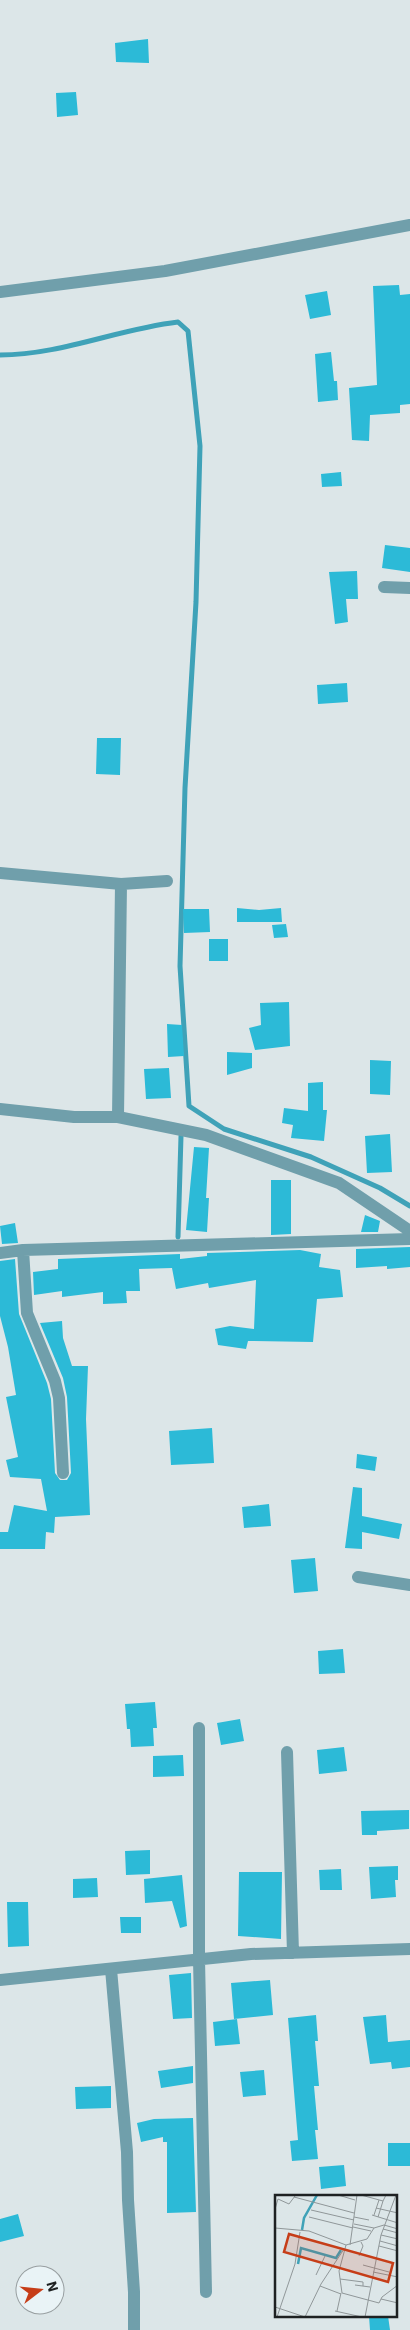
<svg xmlns="http://www.w3.org/2000/svg" width="410" height="2330" font-family="'IBM Plex Sans',sans-serif">
<style>
.lines{fill:none;stroke-linecap:round;stroke-linejoin:round}
.stream{stroke:#3fa2b8;stroke-width:5}
.building{fill:#2cbad7}
.minor{stroke:#709fab;stroke-width:12}
.inset-river{fill:none;stroke:#3fa2b8;stroke-width:2.5}
.inset-road{fill:none;stroke:#909799;stroke-width:1}
.view{fill:#c63d18;fill-opacity:0.15;stroke:#c63d18;stroke-width:2.5}
.inset-edge{fill:none;stroke:#1e2122;stroke-width:2.5}
</style>
<rect width="100%" height="100%" fill="#dce6e8"/>
<g class="lines">
<path class="stream" d="M0,355C60,355 118,329 178,322L188,331L200,446L196,602L185,788L180,966L189,1106L224,1129L311,1157L380,1188L410,1206
M178,1237L181,1136"/>
</g>
<path class="building" d="M148,39L149,63L116,62L115,43Z
M76,92L78,115L57,117L56,93Z
M399,285L400,295L410,294V404L400,405V413L370,415L369,441L352,440L349,388L377,385L373,286Z
M327,291L331,315L310,319L305,295Z
M331,352L334,381H337L338,400L318,402L315,354Z
M341,472L342,486L322,487L321,474Z
M385,545L410,548V572L382,568Z
M357,571L358,599H346L348,622L335,624L329,572Z
M347,683L348,702L318,704L317,685Z
M97,738H121L120,775L96,774Z
M237,908L259,910L281,908L282,922H237Z
M183,909H209L210,932L184,933Z
M286,924L288,937L274,938L272,925Z
M209,939H228V961H209Z
M289,1002L290,1046L255,1050L249,1028L261,1025L260,1003Z
M167,1024L182,1025L184,1056L168,1057Z
M227,1052L252,1053V1068L227,1075Z
M370,1060L391,1061L390,1095L370,1094Z
M169,1068L171,1098L146,1099L144,1069Z
M323,1082V1110H327L324,1141L291,1138L293,1125L282,1123L284,1108L308,1111V1083Z
M390,1134L392,1172L367,1173L365,1136Z
M194,1147L209,1148L206,1198H209L207,1232L186,1230Z
M271,1180H291V1234L271,1235Z
M365,1215L380,1221L378,1232H361Z
M15,1223L18,1243L2,1244L0,1226Z
M410,1247V1267L387,1269V1266L356,1268V1249Z
M300,1250L321,1254L319,1267L340,1270L343,1297L317,1299L313,1342L248,1341L246,1349L218,1345L215,1329L230,1326L254,1329L256,1280L209,1288L208,1283L176,1289L172,1268L139,1269L140,1291H126L127,1303L103,1304V1292L62,1297V1291L34,1295L33,1272L58,1269V1259L180,1254V1259L207,1256V1253Z
M15,1259L19,1314L47,1383L51,1399L55,1473L60,1480H67L71,1473L67,1397L63,1378L40,1323L62,1321L63,1338L72,1366H88L86,1419L90,1515L55,1517L54,1533L46,1532L45,1549H0V1532H8L14,1505L47,1511L41,1479L10,1477L6,1460L18,1457L6,1397L16,1395L8,1347L0,1316V1261Z
M212,1428L214,1463L171,1465L169,1431Z
M357,1454L377,1457L375,1471L356,1468Z
M353,1487L362,1488V1516L402,1524L399,1539L362,1532V1549L345,1548Z
M269,1504L271,1526L244,1528L242,1507Z
M315,1558L318,1591L294,1593L291,1560Z
M343,1649L345,1673L319,1674L318,1651Z
M155,1702L157,1728H153L154,1746L131,1747L130,1729H127L125,1704Z
M240,1719L244,1741L221,1745L217,1723Z
M344,1747L347,1771L319,1774L317,1750Z
M183,1755L184,1776L153,1777V1756Z
M409,1810V1829L377,1831V1835H362L361,1811Z
M150,1850V1874L126,1875L125,1851Z
M398,1866V1880H395L396,1897L371,1899L369,1867Z
M341,1869L342,1890H320L319,1870Z
M239,1872H282L281,1939L238,1936Z
M182,1875L187,1926L180,1928L172,1901L145,1903L144,1879Z
M97,1878L98,1897L73,1898V1879Z
M7,1902H28L29,1946L8,1947Z
M120,1917H141V1933H121Z
M191,1973L192,2018L173,2019L169,1975Z
M270,1980L273,2015L234,2019L231,1983Z
M316,2015L318,2041H315L319,2086H314L318,2130H315L318,2159L292,2161L290,2141L298,2140L288,2018Z
M386,2015L388,2042L410,2040V2067L392,2069L391,2062L370,2064L363,2017Z
M237,2019L240,2044L215,2046L213,2022Z
M193,2066V2083L161,2088L158,2071Z
M264,2070L266,2095L243,2097L240,2072Z
M111,2086V2108L76,2109L75,2087Z
M193,2118L196,2212L167,2213V2142H163V2137L141,2142L137,2123L154,2119Z
M388,2143H410V2166H388Z
M344,2165L346,2186L321,2189L319,2167Z
M18,2214L24,2236L0,2242V2219Z
M369,2316H388L390,2330H370Z"/>
<g class="lines">
<path class="minor" d="M0,292L165,271L410,225
M384,587L410,588
M0,873L121,884L167,881
M0,1109L74,1117H118L206,1135L339,1183L410,1231
M118,1117L121,884
M23,1250L27,1313L55,1381L59,1398L63,1473
M0,1253L23,1250L410,1239
M358,1577L410,1585
M199,1728V1959L206,2292
M287,1752L293,1953
M111,1969L127,2152L128,2200L134,2292V2330
M0,1980L251,1954L410,1949"/>
</g>
<g transform="translate(275 2195)">
<rect width="122" height="122" fill="#dce6e8"/>
<path class="inset-river" d="M27,35L29,23L42,0M23,69L26,53L61,63L66,55"/>
<path class="inset-road" d="M63,0L80,5M86,0L108,6L111,0M19,2L79,18M101,13L123,18M0,14L3,4L14,9L20,1M36,15L79,25M97,20L123,28M99,20L104,5M34,22L78,33M79,22L94,25M103,22L108,6M79,29L99,33M78,32L96,36M0,33L34,36L71,50L92,44L99,33L109,30L123,34M108,34L123,38M106,40L123,44M105,46L123,51M71,50L64,76L67,98L104,108L107,102L123,90M75,50L82,0M104,51L123,56M84,61L88,51L86,47M88,70L114,77M98,77L123,82M41,80L50,61M65,84L88,87V91M80,90L95,92M45,91L66,99M106,104L123,108M0,112L30,122M60,116L87,122M62,116L66,98M2,122L20,69L25,37M30,122L46,89L69,54M90,122L106,40L121,0"/>
<path class="view" d="M14,39L118,68L113,87L9,57Z"/>
<rect width="122" height="122" class="inset-edge"/>
</g>
<g transform="translate(40 2290) rotate(74)"><circle r="24" fill="#e9f3f6" stroke="#989fa1"/>
<path d="M0-4L9 19L0 12L-9 19Z" fill="#c63d18"/>
<text y="-8" font-size="14" font-weight="bold" text-anchor="middle" fill="#1e2122">N</text>
</g>
</svg>
